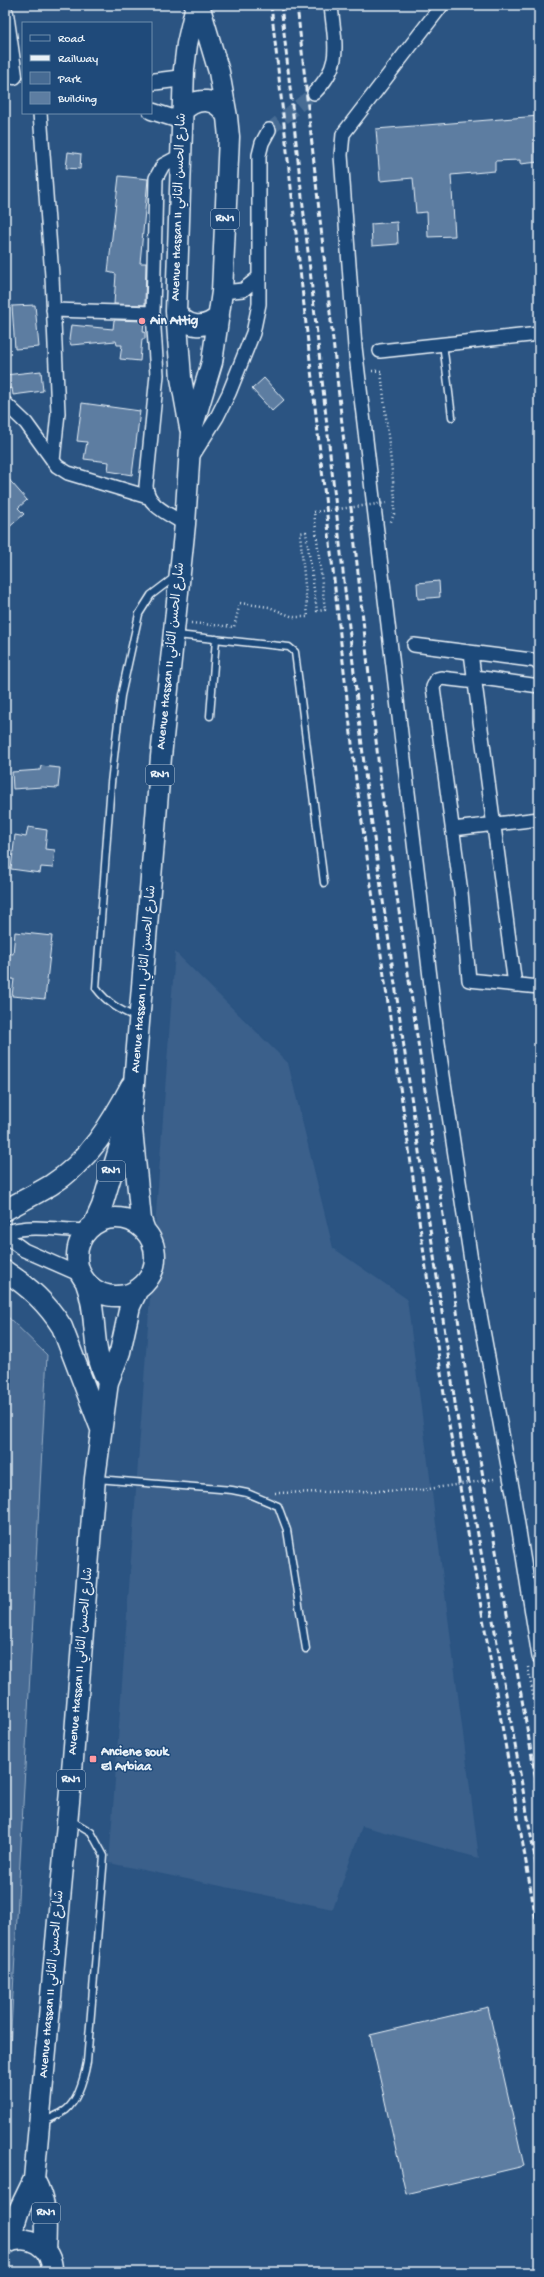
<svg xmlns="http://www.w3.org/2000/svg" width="544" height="2277" font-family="'Gochi Hand','Playpen Sans Arabic',sans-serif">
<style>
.built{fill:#3a608b}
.green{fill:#476b93;stroke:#98aec6}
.building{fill:#5d7da1;stroke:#e8f1f8}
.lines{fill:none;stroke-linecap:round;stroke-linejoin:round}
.minor-tunnel{stroke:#476c94;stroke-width:13;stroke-dasharray:13 6;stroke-linecap:butt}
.service-casing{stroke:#e8f1f8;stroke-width:9}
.minor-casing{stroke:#e8f1f8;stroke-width:16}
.tertiary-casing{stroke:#e8f1f8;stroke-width:19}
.primary-casing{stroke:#e8f1f8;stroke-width:23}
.path{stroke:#e8f1f8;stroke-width:2.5;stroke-dasharray:1 3;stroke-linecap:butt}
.service{stroke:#1f4a7a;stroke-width:6}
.minor{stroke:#1f4a7a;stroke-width:13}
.tertiary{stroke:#1f4a7a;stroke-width:16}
.primary{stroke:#1f4a7a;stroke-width:20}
.rail{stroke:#e8f1f8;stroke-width:3;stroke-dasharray:6 3;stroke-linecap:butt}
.path-bridge{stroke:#e8f1f8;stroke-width:2.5;stroke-dasharray:1 3;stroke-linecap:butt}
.poi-dot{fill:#ff9aa2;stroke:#1f4a7a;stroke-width:1.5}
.labels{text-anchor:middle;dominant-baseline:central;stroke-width:3;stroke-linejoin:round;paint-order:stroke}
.shield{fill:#1f4a7a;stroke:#acbfd2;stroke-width:1}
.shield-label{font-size:12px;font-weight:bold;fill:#e8f1f8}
.street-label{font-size:13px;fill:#e8f1f8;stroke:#1f4a7a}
.poi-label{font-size:13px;font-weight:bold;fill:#e8f1f8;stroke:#1f4a7a;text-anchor:start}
</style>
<rect width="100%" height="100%" fill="#2b5482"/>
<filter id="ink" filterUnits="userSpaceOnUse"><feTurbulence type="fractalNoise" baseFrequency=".025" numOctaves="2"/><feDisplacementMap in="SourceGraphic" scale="8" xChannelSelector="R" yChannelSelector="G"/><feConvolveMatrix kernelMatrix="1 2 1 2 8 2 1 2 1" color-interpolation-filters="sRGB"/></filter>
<g filter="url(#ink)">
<path class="built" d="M175,952L288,1063L333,1248L407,1299L479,1858L362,1826L333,1909L109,1863Z"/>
<path class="green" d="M5,1314L47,1355L5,2143Z"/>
<path class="building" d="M539,116V162L520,164V160L495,161V171L451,175L455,236L428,237L427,212L416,213L413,178L380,181L376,129Z
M68,152L81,154L80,169L66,168Z
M119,176L148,179L140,263H146L145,305L114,304L116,274L108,272Z
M397,222L398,244L372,246L371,224Z
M35,305L39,347L15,349L12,306Z
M114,320L144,321L143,332H145V339H142L140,361L120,359L122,345H117L116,341L71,345L69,340L71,325L113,329Z
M41,371L43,391L13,395L12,388L5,389V375Z
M264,378L284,400L272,411L252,389Z
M82,403L140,411L132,475L108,471L109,462L84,459L87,442L77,441Z
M5,475L27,500L18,508L24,514L5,531Z
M439,581L440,597L418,599L417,583Z
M41,766L60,768L58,788L42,787L13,789L12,772L40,770Z
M28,827L47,830L45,849L55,850L53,868L41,867L40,873L11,869L15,835L26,837Z
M15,932L52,936L45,999L12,996L14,979H5V953L13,954Z
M488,2007L524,2166L406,2194L370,2035Z"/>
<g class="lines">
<path class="minor-tunnel" d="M269,130L314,93"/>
<g class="service-casing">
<path id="service" d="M443,343L452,417
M177,635L289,647L295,652L324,883
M210,716L216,639
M137,1018C120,1010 108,1004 96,988L111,783L121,696L139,614L151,595L176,576
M97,1479L232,1490L247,1493L278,1506L287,1530L306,1649
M44,2122C50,2118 59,2115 66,2110C79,2099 84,2078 87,2062L104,1856L91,1832L71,1820"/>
</g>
<g class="minor-casing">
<path id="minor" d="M442,5L343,134L341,155L355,347L437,1036L475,1287L513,1493L539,1657
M314,93C344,64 334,42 331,5
M40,113L52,276L58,413L53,461
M180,156L163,165L156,178L153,313L157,375L146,486C147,506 169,514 185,524
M222,292L243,290L259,277
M53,310L153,313
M380,351L539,334
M5,403L26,423L57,466L68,473L148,497
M190,460L217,417L229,393L253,333L259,304V155L262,143L269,130
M414,645L539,661
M471,653L515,985
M475,677L539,686
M476,682L441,678L437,679L433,687L461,892L469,980L539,987
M453,829L539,819
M5,1232C34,1224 57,1230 87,1231
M5,1236L24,1250L81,1275"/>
</g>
<g class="tertiary-casing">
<path id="tertiary" d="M5,13L14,76
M151,82L183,78
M151,111L182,121"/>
</g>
<g class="primary-casing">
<path id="primary" d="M182,112C196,96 218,97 227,117
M176,311C186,328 205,330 219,316
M190,428L181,378L176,311L184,69L187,44L196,5
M5,1210C20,1202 36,1194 51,1185C88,1162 111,1124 131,1086
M77 1257a39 39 0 1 1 78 0a39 39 0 1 1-78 0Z
M94,1224L102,1206L121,1142L131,1119
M145,1231L141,1220L131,1119L161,757L185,524L191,432L212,362L222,292L229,137L227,117L219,72L199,5
M5,1271C29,1287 47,1303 62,1327L101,1429
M86,1283C99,1316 89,1348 108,1382
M34,2179C47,2203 47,2223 45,2250
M9,2241L19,2210L34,2179L73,1759L95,1478L108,1382L120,1352L130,1306L138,1289
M5,2244C28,2231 53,2247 52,2272"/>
</g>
<path class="path" d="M372,371H381L395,499L394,514L390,524
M191,623L234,627L240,603L269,607L293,617H308L300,533L306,532L317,611L325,610L314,512
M275,1493L422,1490
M528,1667L539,1728"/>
<use href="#service" class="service"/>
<use href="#minor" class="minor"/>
<use href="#tertiary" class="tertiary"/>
<use href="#primary" class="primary"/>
<path class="rail" d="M271,5L356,780L446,1408L539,1936
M281,5L366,782L456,1410L539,1881
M297,5L381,787L471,1408L539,1797"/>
<path class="path-bridge" d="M314,512L386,503
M422,1490L494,1479"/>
</g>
</g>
<g class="poi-dot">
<circle cx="142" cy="321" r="4"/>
<rect x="89" y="1755" width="8" height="8" rx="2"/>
</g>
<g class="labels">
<g class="shield">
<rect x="211" y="209" width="28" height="20" rx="3"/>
<rect x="146" y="765" width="28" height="20" rx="3"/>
<rect x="97" y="1161" width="28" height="20" rx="3"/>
<rect x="57" y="1770" width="28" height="20" rx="3"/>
<rect x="32" y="2203" width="28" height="20" rx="3"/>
</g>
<g class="shield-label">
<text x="225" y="219">RN1</text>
<text x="160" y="775">RN1</text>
<text x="111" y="1171">RN1</text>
<text x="71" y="1780">RN1</text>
<text x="46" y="2213">RN1</text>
</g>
<g class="street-label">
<text transform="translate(179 207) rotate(-88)">Avenue Hassan II شارع الحسن الثاني</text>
<text transform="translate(171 656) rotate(-84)">Avenue Hassan II شارع الحسن الثاني</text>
<text transform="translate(144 979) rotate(-85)">Avenue Hassan II شارع الحسن الثاني</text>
<text transform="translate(81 1661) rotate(-85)">Avenue Hassan II شارع الحسن الثاني</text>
<text transform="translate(52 1984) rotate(-85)">Avenue Hassan II شارع الحسن الثاني</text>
</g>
<g class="poi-label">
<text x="150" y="321">Ain Attig</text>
<text x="101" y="1752">Anciene souk<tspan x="101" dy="15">El Arbiaa</tspan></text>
</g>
</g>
<rect width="544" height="2277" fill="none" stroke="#1f4a7a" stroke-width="20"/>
<rect x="10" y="10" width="524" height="2257" fill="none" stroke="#e8f1f8" stroke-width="1.5" filter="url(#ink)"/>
<rect x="22" y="22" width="130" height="92" fill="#1f4a7a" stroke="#6f8dac"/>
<rect x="30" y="35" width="20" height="6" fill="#1f4a7a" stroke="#6f8dac"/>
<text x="58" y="42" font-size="12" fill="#e8f1f8">Road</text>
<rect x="30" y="55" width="20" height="6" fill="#e8f1f8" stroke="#6f8dac"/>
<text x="58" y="62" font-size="12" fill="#e8f1f8">Railway</text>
<rect x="30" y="72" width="20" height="12" fill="#476b93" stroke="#6f8dac"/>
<text x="58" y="82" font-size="12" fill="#e8f1f8">Park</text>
<rect x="30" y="92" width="20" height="12" fill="#5d7da1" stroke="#6f8dac"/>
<text x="58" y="102" font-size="12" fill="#e8f1f8">Building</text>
</svg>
